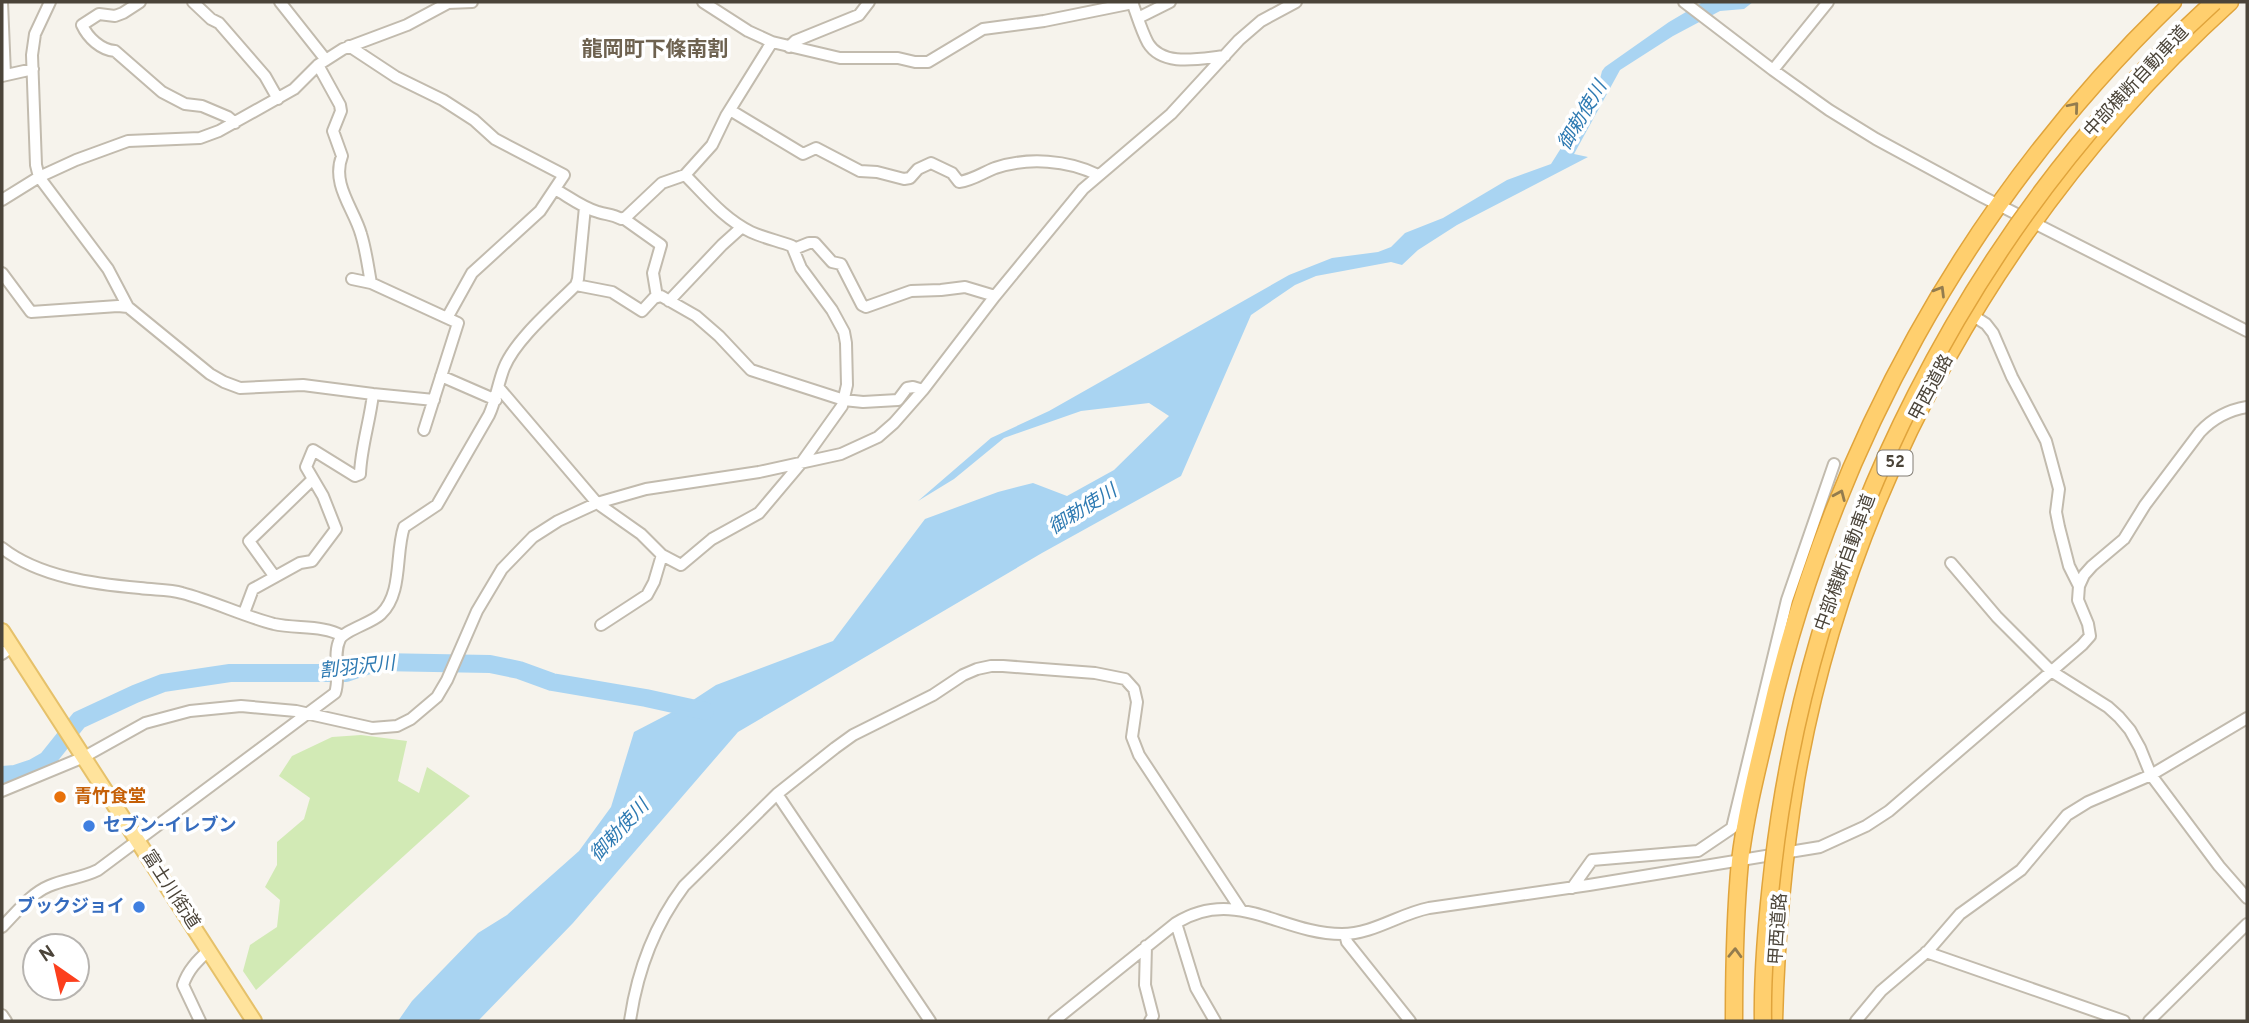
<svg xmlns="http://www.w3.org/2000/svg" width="2249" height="1023" font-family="Overpass,'Noto Sans JP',sans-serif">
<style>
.green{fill:#d2eab5}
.water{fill:#a9d4f2}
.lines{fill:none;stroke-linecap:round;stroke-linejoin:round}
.river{stroke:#a9d4f2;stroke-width:18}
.minor-casing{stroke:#c2bbae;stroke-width:14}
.major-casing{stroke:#e6c16a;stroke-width:18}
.highway-casing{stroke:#e0a43c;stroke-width:19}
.minor{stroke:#fff;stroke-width:10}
.major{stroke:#ffe39c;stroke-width:14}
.highway{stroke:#ffcf6e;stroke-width:16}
.highway-bridge-casing{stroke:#e0a43c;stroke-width:19;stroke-linecap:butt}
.highway-bridge{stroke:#ffcf6e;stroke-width:16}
.oneway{stroke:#937c4e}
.food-dot{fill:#e8710a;stroke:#fff;stroke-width:2.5}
.shop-dot{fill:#3f7fe0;stroke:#fff;stroke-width:2.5}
.labels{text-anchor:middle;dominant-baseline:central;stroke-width:7;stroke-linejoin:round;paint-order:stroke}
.shield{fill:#fff;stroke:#817c74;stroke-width:2}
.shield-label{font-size:16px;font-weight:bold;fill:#4b4439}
.street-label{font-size:18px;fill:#4b4439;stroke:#fff}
.food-label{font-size:18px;font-weight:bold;fill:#c56008;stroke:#fff;text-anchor:start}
.shop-label{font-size:18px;font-weight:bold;fill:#366cbe;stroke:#fff;text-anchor:start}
.water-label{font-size:19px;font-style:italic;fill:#2e7ab2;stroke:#fff}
.quarter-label{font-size:21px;font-weight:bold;fill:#6e6250;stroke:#fff}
</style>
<rect width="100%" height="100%" fill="#f6f3ec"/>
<path class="green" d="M361,735L407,741L398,781L419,793L427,767L470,796L256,990L243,971L250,945L277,927L280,900L265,887L277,865V842L304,819L310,798L279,776L292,756L332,737Z"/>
<path class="water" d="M1703,2H1753L1744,9L1720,11L1673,36L1620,70L1574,154L1588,157L1457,225L1418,250L1402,265L1391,262L1316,276L1295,285L1251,315L1181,476L1042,553L738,732L573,923L478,1021H398L412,1001L478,933L507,915L579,851L611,807L634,732L684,706L716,685L833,641L925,519L998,492L1033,483L1067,496L1114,470L1169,416L1149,403L1081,411L1004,438L954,479L918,501L991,438L1049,411L1289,275L1332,258L1378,252L1391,247L1405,233L1443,218L1507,180L1551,164L1597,91L1602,71L1605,67L1669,22Z"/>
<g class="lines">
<path class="river" d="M2,775L15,774L33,768L47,760L79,720L135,694L163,683L230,673H346L378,662L490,664L519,670L552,682L646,698L705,711"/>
<g class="minor-casing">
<path id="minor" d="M2,2L5,75
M50,2L35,34L32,55L36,165L39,177L108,269L128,307
M140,2L123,13L115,16L99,14L82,25C88,38 101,50 115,51L162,92L185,104L202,106L228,117L235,123
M193,2L211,19L219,23L265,76L278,99
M280,2L326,60
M703,2L748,31L772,42L840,58H898L915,62H928L983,29L1044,21L1133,3
M1132,2C1137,15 1141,30 1148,43C1163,68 1202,58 1225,56
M1684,2L1773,70L1829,110L1876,139L1983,197L2247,331
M1138,18L1170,2
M349,46L396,77L443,100L474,120L495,139L564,175L540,211L472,273L447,318
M789,47L795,41L859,15L869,2
M318,65L340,105L341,111L333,131L342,156C331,184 354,209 361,234C366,250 368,267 371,283
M1773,70L1828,2
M2,76L33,69
M730,110L803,154L816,148L860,171L877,172L904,179L910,178L918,169L931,163L952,173L959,182C973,180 982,173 995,168C1028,157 1068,160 1098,175
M555,189C569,197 583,208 598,212C607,215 612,214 621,219L626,217L662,183L685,175L712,145L726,116L772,42
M2,200L39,177L76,160L128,141L200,138L219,131L294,89L318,65L343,49L407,25L448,3L472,2
M623,218L661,245L653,273L657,297
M794,249L809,243H815L832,262L841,264L862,305L866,307L911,291L941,290L965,287L995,296
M2,273L31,312L118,306L128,307L210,374L224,382L240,388L303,385L373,394L434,400
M352,279L371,283L458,323L424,430
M576,285L612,292L642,311L654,298L661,296L696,316L719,336L751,370L844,400L863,402L898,400L907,388L913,387L923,390
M669,301L722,245L742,227
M441,376L496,400
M499,388L597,503L641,534L662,555L681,565L712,539L759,513L802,462L842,406L847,385L846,343L844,332L832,310L801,268L792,246C779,241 764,238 751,232C724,219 705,195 685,175
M2,548C39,577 94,584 140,588C154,590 169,589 182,593C213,601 243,616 274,624C296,629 324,625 342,636
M1951,563L1997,617L2051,671L2108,707L2119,717L2130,730L2140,748L2151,775L2219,866L2247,898
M275,577L249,541L313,479
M2079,586L2084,575L2092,566L2124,539L2145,505L2200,432C2213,418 2229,410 2247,407
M244,613L253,589L300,563L312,561L336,529L323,496L306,467L313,450L355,476L360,474C361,447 370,421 373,394
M601,625L647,595L654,582L662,555
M2,654L12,647
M2,791L84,757L145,723L190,711L241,706L296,711L372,728L397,726L411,719L437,697L447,680L477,611L502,569L533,537L558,521L597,503L646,489L759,472L841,454L878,437L894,423L923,390L995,296L1083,189L1171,114L1239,40L1261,21L1296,2
M777,794L930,1021
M1572,888L1592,860L1698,851L1732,828L1787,600L1834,464
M1176,923L1196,988L1215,1021
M2,927C16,913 30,894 49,886C65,879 82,878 98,870L335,693C341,676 332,655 340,639C345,630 372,623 381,614C403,593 395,554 404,527L437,505L489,415C496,400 498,383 504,368C515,340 554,307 576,285L578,279L585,207
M1345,934L1347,942L1410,1021
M1146,946L1145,985L1153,1016L1150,1021
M1926,952L2124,1021
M2,1015L6,1021
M200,1021L183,985C188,970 197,961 209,950
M630,1021C637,972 654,926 684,886L777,794L835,748L853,735L933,695L963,675L977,669L991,666H1003L1095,673L1125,679L1134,689L1137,702L1132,737L1139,755L1241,910
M1054,1021L1176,923C1236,886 1281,934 1342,934C1373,934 1399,914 1429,908L1589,885L1820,847L1866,826L1889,811L2082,645L2090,636L2088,624L2078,600L2079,586L2069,566L2059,527L2056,512L2059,489L2046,441L2012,377L1993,333L1986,324L1972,315
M1856,1021L1881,991L1928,951L1960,914L2021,870L2067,815L2088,802L2151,775L2247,718
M2149,1021L2247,924"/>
</g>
<g class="major-casing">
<path id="major" d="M2,631L254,1021"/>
</g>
<g class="highway-casing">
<path id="highway" d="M1734,1021C1734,968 1735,914 1740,861C1745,818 1756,774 1766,732C1829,452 1967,201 2173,2
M1774,1021C1776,940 1783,860 1796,780C1848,482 2007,204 2230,2"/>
</g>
<use href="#minor" class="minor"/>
<use href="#major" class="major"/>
<use href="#highway" class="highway"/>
<g class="highway-bridge-casing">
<path id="highway-bridge" d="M1763,1021C1762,969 1767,918 1773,866C1811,538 1969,225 2214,2"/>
</g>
<use href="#highway-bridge" class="highway-bridge"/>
</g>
<defs><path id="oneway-chevron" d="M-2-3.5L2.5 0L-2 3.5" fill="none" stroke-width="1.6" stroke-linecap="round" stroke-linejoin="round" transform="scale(1.75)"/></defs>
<g class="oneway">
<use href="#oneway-chevron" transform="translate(2074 107) rotate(-50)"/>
<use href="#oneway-chevron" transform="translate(1940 291) rotate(-59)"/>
<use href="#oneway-chevron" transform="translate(1840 495) rotate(-67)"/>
<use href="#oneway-chevron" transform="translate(1735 953) rotate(-88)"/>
</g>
<circle class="food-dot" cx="60" cy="797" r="7"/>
<g class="shop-dot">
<circle cx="89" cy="826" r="7"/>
<circle cx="139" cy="907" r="7"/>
</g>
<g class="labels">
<rect class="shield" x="1877.5" y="450.5" width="35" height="25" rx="5"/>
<g class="shield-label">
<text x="1895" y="463">52</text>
</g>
<g class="street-label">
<text transform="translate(2137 82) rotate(-47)">中部横断自動車道</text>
<text transform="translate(1932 388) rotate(-62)">甲西道路</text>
<text transform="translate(1846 563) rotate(-70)">中部横断自動車道</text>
<text transform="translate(170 890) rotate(57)">富士川街道</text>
<text transform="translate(1779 929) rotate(-86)">甲西道路</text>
</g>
<g class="food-label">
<text x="74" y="797">青竹食堂</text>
</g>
<g class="shop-label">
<text x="103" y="826">セブン-イレブン</text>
<text x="125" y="907" text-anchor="end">ブックジョイ</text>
</g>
<g class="water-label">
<text transform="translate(1583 116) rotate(-59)">御勅使川</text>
<text transform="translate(1083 510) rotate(-32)">御勅使川</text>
<text transform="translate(357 668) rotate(-6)">割羽沢川</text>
<text transform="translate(620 831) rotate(-47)">御勅使川</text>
</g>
<g class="quarter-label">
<text x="655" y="50">龍岡町下條南割</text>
</g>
</g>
<rect width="2249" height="1023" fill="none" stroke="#4b4439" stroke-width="7"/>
<g transform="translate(56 967) rotate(326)"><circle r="33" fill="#ffffff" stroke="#b7b4b0" stroke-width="2"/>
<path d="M0-5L12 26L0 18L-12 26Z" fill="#fc3f1d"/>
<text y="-10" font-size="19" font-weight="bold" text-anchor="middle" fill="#4b4439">N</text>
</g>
</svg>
